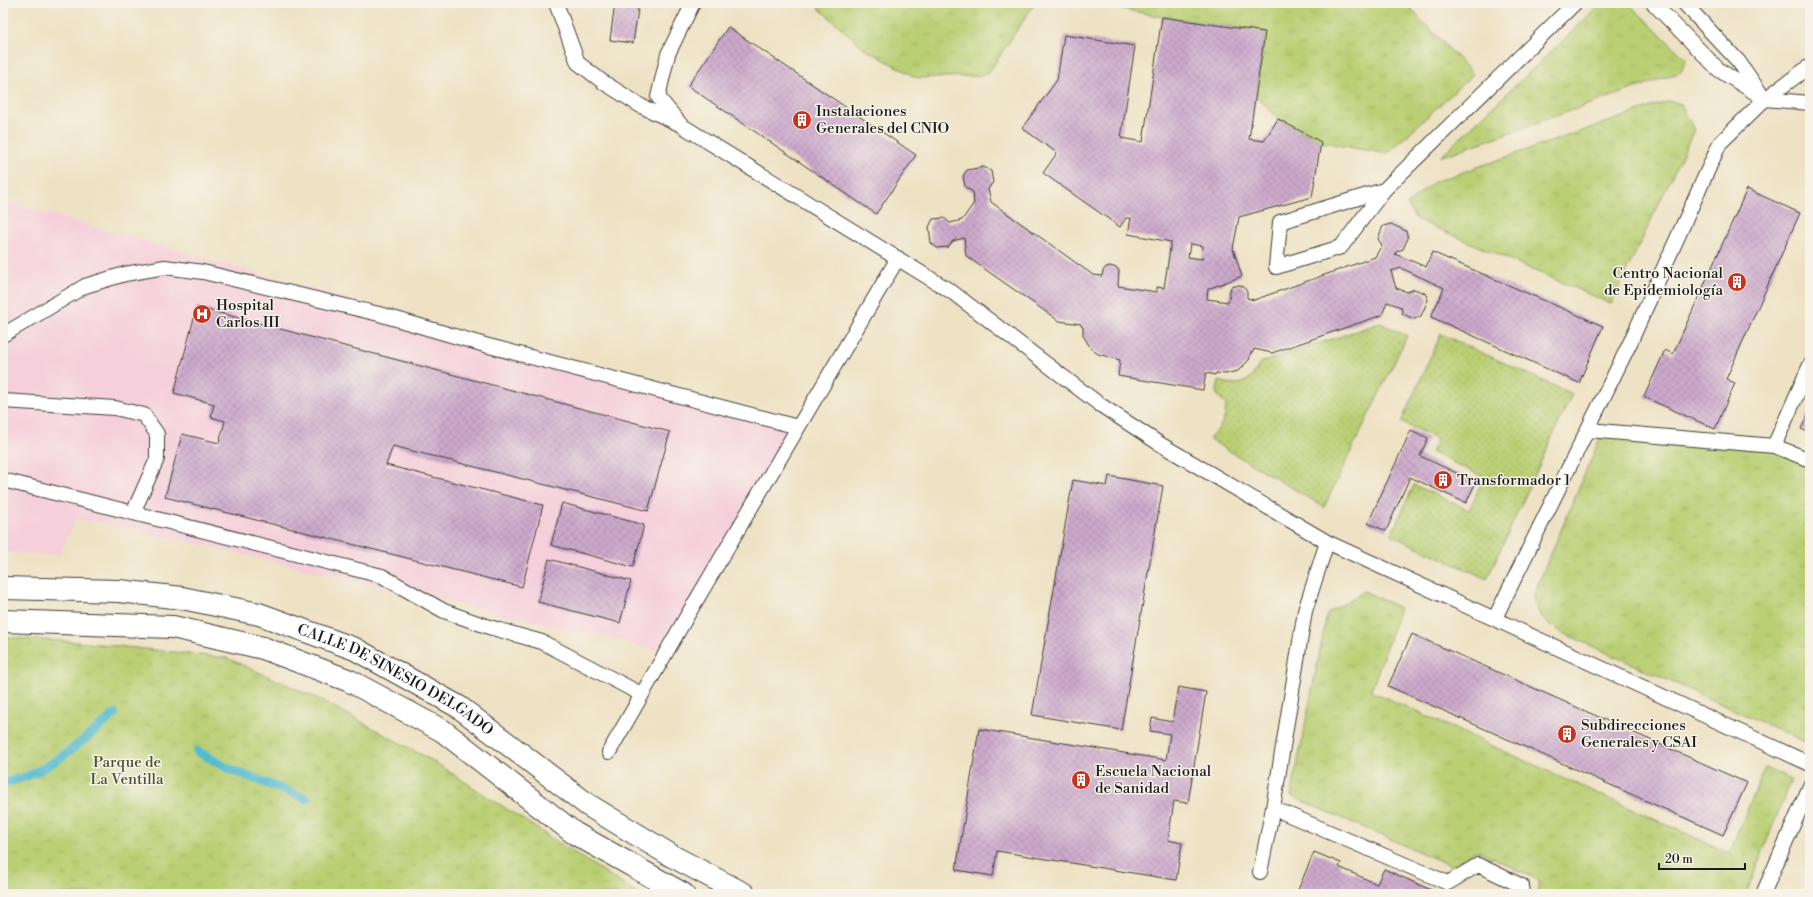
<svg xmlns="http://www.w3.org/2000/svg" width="1813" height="897" font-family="'Libre Bodoni',serif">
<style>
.built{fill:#f5cfdb}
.grass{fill:url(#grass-tufts);stroke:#6b7648}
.garden{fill:url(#garden-dots);stroke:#6b7648}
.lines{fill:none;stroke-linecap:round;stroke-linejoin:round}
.stream{stroke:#52bacf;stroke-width:9}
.building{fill:url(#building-cross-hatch);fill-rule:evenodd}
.lane-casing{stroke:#3c3a35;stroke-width:16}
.primary-casing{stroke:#3c3a35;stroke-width:24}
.lane{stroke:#fff;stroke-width:14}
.primary{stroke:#fff;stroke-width:22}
.labels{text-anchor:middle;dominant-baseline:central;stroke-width:3;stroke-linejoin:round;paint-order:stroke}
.poi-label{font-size:15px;fill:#1c1c1c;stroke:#f7f3e8;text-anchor:start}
.street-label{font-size:15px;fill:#1c1c1c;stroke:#f7f3e8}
.park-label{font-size:15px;fill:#4b5236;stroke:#f7f3e8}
</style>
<defs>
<pattern id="grass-tufts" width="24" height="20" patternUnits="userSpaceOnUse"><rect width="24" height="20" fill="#bacf73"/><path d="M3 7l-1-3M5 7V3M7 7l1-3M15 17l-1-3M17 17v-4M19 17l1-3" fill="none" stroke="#9fb163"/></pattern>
<pattern id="garden-dots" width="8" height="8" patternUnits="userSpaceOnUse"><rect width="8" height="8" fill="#bacf73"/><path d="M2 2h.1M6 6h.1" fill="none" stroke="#9fb163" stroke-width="1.8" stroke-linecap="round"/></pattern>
<pattern id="building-cross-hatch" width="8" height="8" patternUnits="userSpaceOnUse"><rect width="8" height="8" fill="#cca9cc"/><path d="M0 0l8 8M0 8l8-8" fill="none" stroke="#af91af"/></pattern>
</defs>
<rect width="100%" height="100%" fill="#f7f3e8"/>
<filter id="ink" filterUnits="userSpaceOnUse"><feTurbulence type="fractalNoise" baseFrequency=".025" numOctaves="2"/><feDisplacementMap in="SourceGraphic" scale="8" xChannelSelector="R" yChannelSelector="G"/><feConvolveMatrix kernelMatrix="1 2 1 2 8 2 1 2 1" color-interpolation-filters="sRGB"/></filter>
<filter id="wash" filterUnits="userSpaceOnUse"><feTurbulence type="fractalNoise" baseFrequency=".012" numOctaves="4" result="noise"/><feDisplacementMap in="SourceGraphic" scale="16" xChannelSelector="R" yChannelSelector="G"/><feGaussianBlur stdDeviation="0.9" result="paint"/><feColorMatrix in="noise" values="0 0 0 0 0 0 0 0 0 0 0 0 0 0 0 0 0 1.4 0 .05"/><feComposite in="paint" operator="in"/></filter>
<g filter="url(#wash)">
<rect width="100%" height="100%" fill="#eee2c4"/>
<path class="built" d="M3,201L798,427L666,652L114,525L76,519L60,555L3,553Z"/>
<path class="grass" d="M813,3H1035L989,72L977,76L917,78L865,49Z
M1094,3H1405L1473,74L1387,154L1321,142L1278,119L1256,95L1265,32L1162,17Z
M1601,4L1630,5L1686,59L1681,72L1440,157Z
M1669,101L1681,104L1694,130L1611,304L1416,219L1407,204L1434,182Z
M1601,436L1774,446L1810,460V744L1565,634C1549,626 1530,611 1535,591Z
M1364,591L1400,608L1371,691L1729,853L1765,768L1791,780L1746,894H1538V880L1477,850L1452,866L1291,796L1327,614Z
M3,637L90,643L227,658L321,700L431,760L638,894H3Z"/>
<path class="garden" d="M1380,323L1407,336L1324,507L1209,439C1221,427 1225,422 1226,405L1216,393L1219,381C1240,387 1250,384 1260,363Z
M1441,334L1572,394L1487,579L1391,535L1414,485L1469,510L1484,477L1431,452L1437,439L1401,422Z"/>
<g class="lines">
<path class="stream" d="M197,751L229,769L307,799
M3,782C42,779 86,738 115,714"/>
</g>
<g id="blocks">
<path class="building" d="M576,3H588L587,6L576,4Z
M615,3H639L633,43L610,40Z
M1162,17L1265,32L1249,139L1264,141L1278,119L1321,142L1312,197L1239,217L1233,249L1242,276L1208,289L1207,299L1228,302L1231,287L1239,285L1244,287L1247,292V298L1254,300L1375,257L1382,245L1378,239L1383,226L1391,224L1406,231L1408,238L1403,249L1396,252L1395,254L1426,267L1432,252L1603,326L1579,383L1431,317L1444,288L1401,268L1391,271L1396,288L1407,292L1414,289L1425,293L1428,300L1421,316L1414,319L1403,314L1401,307L1387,302L1382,315L1272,353L1254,349L1253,352H1251L1249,360L1238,371L1225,374L1216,373L1215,375L1206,373L1203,390L1118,376L1120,360L1098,354L1091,349L1083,335V327L1081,326V324L1059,321L966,256L964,238L953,241L948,247L937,248L931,243L929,227L933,219L944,218L950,223L962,220L974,203L973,192L965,187L963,176L967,170L984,167L991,171L993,182L988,189L991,202L1093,275L1102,276L1103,271L1106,267L1110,266L1117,268L1119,271L1118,286L1157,292V287L1164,288L1171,242L1128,234L1131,218H1126L1120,227L1043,173L1057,153L1022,128L1057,80L1064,35L1135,46L1121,138L1143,142ZM1190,244L1203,246L1202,259L1188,257Z
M728,27L916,155L876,214L688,86Z
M1747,189L1800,213L1726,379L1735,383L1715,429L1644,397L1665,350L1673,354Z
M197,307L670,432L648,511L393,446L386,465L543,505L522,587L165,497L182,434L219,443L225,421L211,417L214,404L174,393Z
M1810,410V433L1801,429Z
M1411,430L1428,438L1420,456L1476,482L1466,503L1410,477L1386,531L1368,523Z
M1109,476L1163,486L1121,730L1032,715L1073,480L1107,486Z
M562,503L644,525L633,567L551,545Z
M549,559L631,581L620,623L538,602Z
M1412,634L1747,783L1723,835L1388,686Z
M1178,687L1206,692L1188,803L1174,801L1168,840L1182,843L1176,880L997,851L993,876L956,870L979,729L1166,760L1170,734L1150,731L1152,718L1172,722Z
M1314,852L1341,863L1339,867L1377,884L1384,869L1440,894H1306L1298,890Z"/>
</g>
</g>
<g filter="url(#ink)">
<use href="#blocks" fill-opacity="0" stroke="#3c3a35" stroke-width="1"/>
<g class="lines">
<g class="lane-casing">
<path id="lane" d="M556,3L578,63L603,82L641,106L677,123
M693,3L668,54L658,97L681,125L952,292L1099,404L1160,444L1327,542L1810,764
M1653,3L1719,70L1765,99L1810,103
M1684,3L1739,62L1761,94
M1384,190L1280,222L1276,267L1341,247L1384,190L1575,3
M3,335L85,286L125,274L165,267L203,272L379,314L485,345L798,427
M3,401L115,408L144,415L157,434V459L133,513
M1588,430L1774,446L1810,460
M1774,446L1810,365
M3,480L382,576L444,611L489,627L542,642L641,694
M1495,618L1630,343L1720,143L1765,99L1810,66
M609,752L687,616L898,258
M1273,808L1448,883L1478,865L1522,886L1523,894
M1260,872L1273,808L1305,611L1327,542
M1763,894L1810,786"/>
</g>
<g class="primary-casing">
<g id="primary">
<path id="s1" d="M3,588L119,591L182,598L259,614L355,649L459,707L588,805L672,856L744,894"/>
<path d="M3,621L173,627L263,648L350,681L443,731L574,833L683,894"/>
</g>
</g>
<use href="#lane" class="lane"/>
<use href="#primary" class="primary"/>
</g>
</g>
<defs>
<g id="building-disc" transform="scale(1)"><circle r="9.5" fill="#c8321e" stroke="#f7f3e8"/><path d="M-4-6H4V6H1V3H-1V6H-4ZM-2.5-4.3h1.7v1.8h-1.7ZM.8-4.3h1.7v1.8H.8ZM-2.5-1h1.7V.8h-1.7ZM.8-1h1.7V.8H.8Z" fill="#fff"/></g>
<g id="hospital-disc" transform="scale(1)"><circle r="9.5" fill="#c8321e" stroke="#f7f3e8"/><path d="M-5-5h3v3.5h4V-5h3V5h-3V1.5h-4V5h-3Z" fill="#fff"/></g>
</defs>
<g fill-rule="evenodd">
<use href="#building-disc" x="802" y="120"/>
<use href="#building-disc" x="1737" y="282"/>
<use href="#hospital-disc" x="202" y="314"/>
<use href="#building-disc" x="1443" y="480"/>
<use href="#building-disc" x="1567" y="734"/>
<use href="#building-disc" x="1081" y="780"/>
</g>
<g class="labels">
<g class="poi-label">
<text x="816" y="111">Instalaciones<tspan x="816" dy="17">Generales del CNIO</tspan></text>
<text x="1723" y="273" text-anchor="end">Centro Nacional<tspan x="1723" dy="17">de Epidemiología</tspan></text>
<text x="216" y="305">Hospital<tspan x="216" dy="17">Carlos III</tspan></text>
<text x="1457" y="480">Transformador 1</text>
<text x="1581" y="725">Subdirecciones<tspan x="1581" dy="17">Generales y CSAI</tspan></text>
<text x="1095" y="771">Escuela Nacional<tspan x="1095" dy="17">de Sanidad</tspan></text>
</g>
<g class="street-label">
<text stroke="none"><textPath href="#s1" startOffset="410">CALLE DE SINESIO DELGADO</textPath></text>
</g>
<g class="park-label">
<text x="127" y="762">Parque de<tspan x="127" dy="17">La Ventilla</tspan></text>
</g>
</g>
<rect width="1813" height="897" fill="none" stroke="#f7f3e8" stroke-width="16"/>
<path d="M1659 863v6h86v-6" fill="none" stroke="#1c1c1c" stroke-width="2"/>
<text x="1665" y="863" font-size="12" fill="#1c1c1c" stroke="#f7f3e8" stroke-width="3" paint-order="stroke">20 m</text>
</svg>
